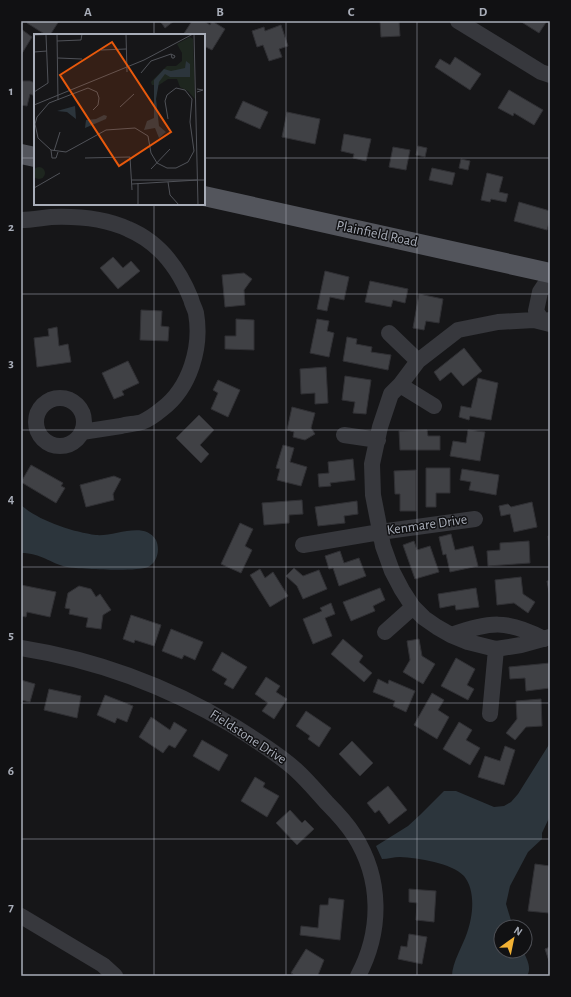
<svg xmlns="http://www.w3.org/2000/svg" width="571" height="997" font-family="'Alegreya Sans',sans-serif">
<style>
.water{fill:#2c353c}
.building{fill:#404145;stroke:#303034}
.lines{fill:none;stroke-linecap:round;stroke-linejoin:round}
.minor{stroke:#37383d;stroke-width:16}
.major{stroke:#53555c;stroke-width:20}
.grid{fill:none;stroke:#a8adb8;stroke-width:1;stroke-opacity:0.55}
.labels{text-anchor:middle;dominant-baseline:central;stroke-width:3;stroke-linejoin:round;paint-order:stroke}
.street-label{font-size:14px;fill:#a8adb8;stroke:#111113}
.inset-road{fill:none;stroke:#505258;stroke-width:1}
.view{fill:#e8590c;fill-opacity:0.15;stroke:#e8590c;stroke-width:2}
.inset-edge{fill:none;stroke:#a8adb8;stroke-width:2}
.neatline{fill:none;stroke:#a8adb8;stroke-width:1.5}
.grid-label{font-size:13px;text-anchor:middle;font-weight:bold;fill:#a8adb8}
</style>
<rect width="100%" height="100%" fill="#161618"/>
<path class="water" d="M21,505C39,521 73,532 96,535C114,537 144,520 156,540C160,549 158,562 148,567C137,572 81,569 67,567C49,563 42,553 21,553Z
M550,743V816L542,833V839L528,852L510,886L506,904L513,927H501V951H523C527,959 532,968 527,976H452C452,963 463,945 467,933C473,916 476,891 464,876C452,863 418,858 400,857C394,857 388,859 382,859L376,846L408,826L421,814L444,791H456L494,807L504,806L511,802L518,794Z"/>
<path class="building" d="M28,21H59L50,35H46L27,23Z
M160,21H174L165,28Z
M192,21H204L210,25L212,21L225,29L212,50L204,46V35H183Z
M380,21H399L400,36L381,37Z
M520,21H547L539,33Z
M281,25L288,46L279,49L282,57L269,61L263,45L257,47L252,31L264,27L265,31Z
M21,29L32,37L21,55Z
M455,57L481,74L470,90L435,67L440,59L450,65Z
M21,81H30L35,83V96L30,94L27,106L21,105Z
M509,90L543,110L534,125L514,113L513,116L498,108Z
M243,101L268,112L260,129L235,118Z
M287,112L320,119L315,144L282,137Z
M344,134L371,139L366,161L353,158L354,154L341,151Z
M418,146L427,148L425,157L416,155Z
M393,147L410,150L406,170L389,167Z
M461,159L470,161L468,170L459,168Z
M432,168L455,173L452,185L429,180Z
M487,173L503,177L499,192L508,194L506,202L491,199L490,202L481,200Z
M519,202L550,211V220L547,230L514,221Z
M113,257L123,268L131,261L140,271L118,289L100,268Z
M325,271L349,277L344,300L330,297L327,311L317,309Z
M244,273L252,279L244,290L245,305L225,307L222,275Z
M370,281L408,289L405,303L393,300L391,307L365,302Z
M419,294L443,299L439,323L426,321L424,330L413,328Z
M141,310L162,311L161,326L169,327L168,341L140,340Z
M236,319L254,320V350L225,349V336H236Z
M317,319L329,321L327,331L334,333L329,357L310,353Z
M57,327L59,346L68,344L71,362L37,367L34,338L49,336L48,329Z
M347,337L357,339L356,344L372,347L371,352L391,355L388,370L343,361Z
M464,348L482,371L463,386L451,372L440,381L434,372Z
M128,361L139,383L122,391L124,395L114,399L102,373Z
M326,367L328,403L315,404V393L301,394L300,369Z
M345,376L371,380L366,414L353,413L355,402L342,400Z
M478,378L498,383L491,420L470,416L469,420L459,417L461,406L471,408Z
M218,380L240,390L228,417L211,409L218,393L213,390Z
M292,407L315,413L311,428L315,434L305,440L293,437L294,432L287,430Z
M199,415L214,430L200,445L209,454L201,463L176,438Z
M427,430L428,436H440V450H400L399,431Z
M468,430L485,432L480,461L450,456L453,441L466,443Z
M283,445L294,448L290,462L307,467L301,486L277,480L280,469L276,468Z
M353,459L355,480L330,483L331,486L319,487L318,474L329,473L328,462Z
M31,465L63,483L61,486L65,488L56,503L21,482Z
M426,468H450V493H436V507H426Z
M462,469L499,475L496,495L469,490L471,482L460,480Z
M416,470V511H400V494H395L394,471Z
M114,476L121,479L113,494L114,500L86,507L80,485Z
M302,500L303,514L289,515V523L264,525L262,503Z
M357,501L358,514L344,516L345,523L318,526L315,507Z
M532,502L537,527L514,532L510,514L501,516L499,506L508,504L511,507Z
M240,523L253,529L245,546L252,550L241,573L221,564Z
M451,534L455,550L473,546L478,566L450,572L446,554L443,555L439,537Z
M548,536H550V559Z
M414,541L417,550L430,546L439,572L415,579L403,545Z
M529,541L530,563L488,566L487,551L500,550V543Z
M340,551L344,563L359,558L366,576L339,586L333,568L329,569L325,556Z
M294,568L303,576L319,570L327,589L303,599L297,586L286,576Z
M260,569L265,578L273,572L288,596L270,607L250,575Z
M521,577L523,594L535,602L528,613L514,603L497,605L495,580Z
M547,581H550V597Z
M21,585L56,592L50,617L27,612L26,617L21,616Z
M79,586L91,589L96,597L100,594L111,610L103,615L101,629L86,627L88,618L69,614L70,609L65,608L68,593Z
M380,588L385,600L373,606L375,611L351,621L343,602Z
M476,588L479,607L456,610L455,605L440,608L438,594Z
M331,603L335,614L325,618L332,636L313,644L303,619L322,611L320,608Z
M131,615L161,625L154,646L135,640L134,643L123,639Z
M171,629L203,642L195,660L184,655L182,659L162,651Z
M343,639L363,656L359,662L372,673L364,682L331,654Z
M419,639L422,656L435,664L423,684L403,672L410,660L407,641Z
M222,652L247,667L233,689L224,684L227,679L212,670Z
M456,658L475,669L467,685L474,689L468,700L441,686Z
M550,663V688L526,691L525,678L510,679L509,667Z
M266,677L280,686L276,692L287,699L274,719L262,711L268,703L255,694Z
M378,679L388,684L389,680L415,691L406,712L393,706L395,701L373,692Z
M21,680L35,684L30,702L21,700Z
M49,689L81,696L77,718L44,710Z
M432,693L444,700L438,710L449,717L437,739L414,725Z
M105,695L133,706L127,722L117,718L115,723L97,715Z
M541,699L542,726L526,727L515,740L506,733L517,719L516,701Z
M306,711L331,728L319,747L308,739L310,736L296,726Z
M151,717L170,730L174,722L187,730L175,748L169,745L163,753L139,737Z
M459,722L472,730L466,740L480,748L470,765L443,749Z
M202,740L228,755L219,771L193,756Z
M352,741L373,763L360,776L339,754Z
M505,746L515,750L504,785L478,777L485,756L500,761Z
M255,777L265,783L263,787L279,796L267,817L241,801Z
M388,786L407,810L389,824L379,810L375,813L367,803Z
M290,810L302,823L305,820L314,829L297,845L276,823Z
M535,864L550,866L549,913L528,911Z
M409,889L436,891L434,922L416,920L417,903L409,902Z
M329,898L344,900L340,940L300,935L301,926L318,928L320,905H328Z
M409,934L427,937L422,964L398,959L401,946L407,947Z
M550,947V964L545,949Z
M306,949L324,960L318,975L320,976H296L291,973Z"/>
<g class="lines">
<path class="minor" d="M458,21L541,72L550,75
M21,220C31,220 41,218 51,217C77,216 104,218 128,229C159,242 179,269 191,299C192,304 195,309 196,313C202,347 190,388 162,409C156,414 149,419 142,422C136,424 128,424 121,426C108,428 95,430 82,432
M549,320L543,322L536,311L540,292L550,277
M550,324L534,320L498,322L458,330L418,361L400,385L391,394L380,427L372,464L373,495L383,546L392,571L402,590L413,607L424,618L437,627L451,635L468,642L496,649L521,645L550,637
M389,333L418,361
M400,385L434,406
M36 422a24 24 0 1 1 48 0a24 24 0 1 1-48 0Z
M344,435L378,440
M303,545L380,532L475,519
M385,632L413,607
M451,635C490,622 506,619 544,639
M21,648C97,660 167,686 232,725C254,739 277,753 296,770C307,780 317,792 327,803C337,813 347,824 354,835C382,879 382,931 358,976
M490,714L496,649
M21,916L103,965L115,976"/>
<path class="major" d="M21,154L35,157
M204,196L550,273"/>
</g>
<path class="grid" d="M154,21V35M286,21V976M417,21V976M21,158H35M204,158H550M154,204V976M21,294H550M21,430H550M21,567H550M21,703H550M21,839H550"/>
<g class="labels">
<g class="street-label">
<text transform="translate(377 234) rotate(12)">Plainfield Road</text>
<text transform="translate(427 525) rotate(-8)">Kenmare Drive</text>
<text transform="translate(248 737) rotate(33)">Fieldstone Drive</text>
</g>
</g>
<g transform="translate(34 34)">
<rect width="171" height="171" fill="#161618"/>
<path d="M-1 139a6 6 0 1 1 12 0a6 6 0 1 1-12 0Z" fill="#1e261f"/>
<path d="M156,3L159,5L161,65L154,57L146,53L143,45H134L125,51H118L117,48L133,32H142L148,27V19L143,10Z" fill="#1e261f"/>
<path d="M152,27L156,30V43H136L131,40L125,48L122,65L125,92L132,98L125,104L121,94L110,96L113,87L120,84V46L130,35L137,37L151,34ZM41,72L42,85L33,78L23,77ZM70,81L73,82L72,85L51,94L52,86L62,85Z" fill="#2c353c"/>
<path class="inset-road" d="M23,0L24,66M92,0L93,38M160,0L164,171M0,1L23,0M23,7L47,6L48,0M67,16L92,15M0,18L13,17M137,20L141,22L140,24H138ZM24,24L48,25M107,39L117,27L137,20M163,55L169,56L163,58M0,58L14,49L12,1M0,71L110,26L159,0M86,73L100,60M59,76L64,71L65,64L63,58L54,54L15,69L3,83L1,90L4,104L17,116L32,118L72,96L101,94L114,102L117,119L123,129L133,134H142L154,128L160,117L156,88L158,65L151,56L142,54L133,61L131,67L134,85M17,116L18,124H22L24,118M20,117L26,98M51,124L96,123L98,156M117,135L136,115M98,146H171M134,148L136,161L145,171M104,149V171M98,150L164,146M0,154L26,139"/>
<path class="view" d="M78,8L137,98L85,132L26,41Z"/>
<rect width="171" height="171" class="inset-edge"/>
</g>
<rect width="571" height="997" fill="none" stroke="#111113" stroke-width="44"/>
<g transform="translate(513 939) rotate(33)"><circle r="19" fill="#111113" stroke="#4d4f55"/>
<path d="M0-3L7 15L0 10L-7 15Z" fill="#f2b134"/>
<text y="-6" font-size="11" font-weight="bold" text-anchor="middle" fill="#a8adb8">N</text>
</g>
<rect x="22" y="22" width="527" height="953" class="neatline"/>
<g class="grid-label">
<text x="88" y="16">A</text>
<text x="220" y="16">B</text>
<text x="351" y="16">C</text>
<text x="483" y="16">D</text>
<text x="11" y="95">1</text>
<text x="11" y="231">2</text>
<text x="11" y="367">3</text>
<text x="11" y="503">4</text>
<text x="11" y="639">5</text>
<text x="11" y="775">6</text>
<text x="11" y="911">7</text>
</g>
</svg>
